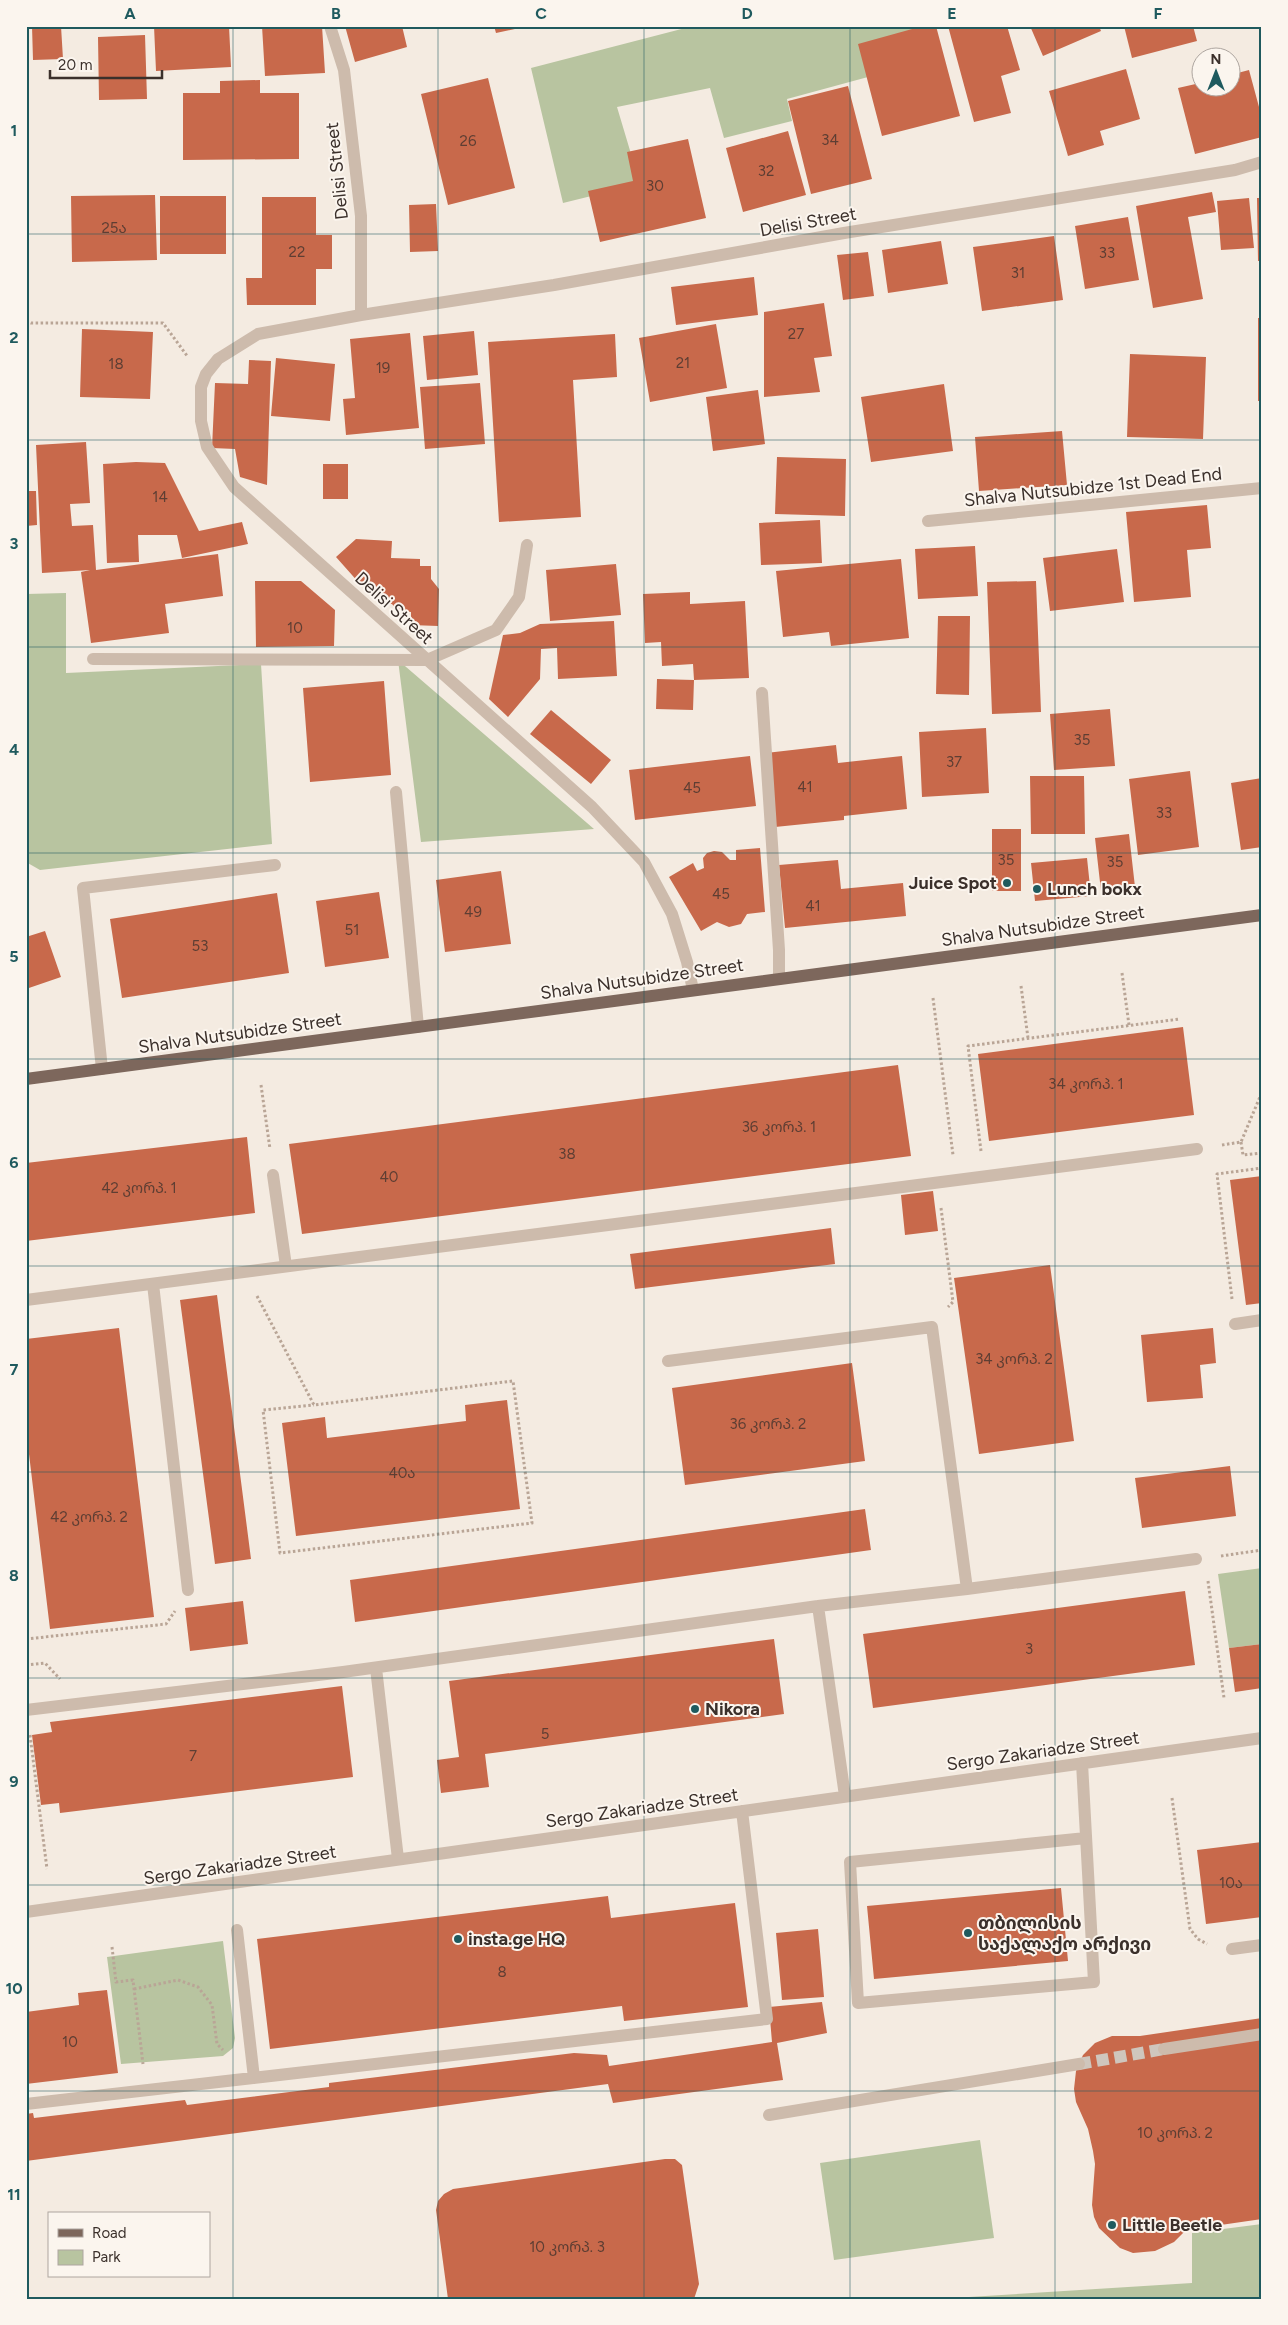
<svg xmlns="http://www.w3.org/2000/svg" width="1288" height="2325" font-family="Figtree,'Noto Sans Georgian',sans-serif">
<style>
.green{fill:#b8c4a0}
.building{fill:#c8694b}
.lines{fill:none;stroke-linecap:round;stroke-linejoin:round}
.minor-tunnel{stroke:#cfc6bd;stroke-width:12;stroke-dasharray:12 6;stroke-linecap:butt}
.path{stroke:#b9a596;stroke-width:3;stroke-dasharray:2.5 2.5;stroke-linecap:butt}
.minor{stroke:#cdbbac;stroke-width:12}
.major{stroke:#7d675c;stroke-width:12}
.grid{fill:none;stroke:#1f5a5e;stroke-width:1;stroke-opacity:0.55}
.poi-dot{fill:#1f5a5e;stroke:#fbf5ee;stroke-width:2}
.labels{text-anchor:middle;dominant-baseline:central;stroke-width:4;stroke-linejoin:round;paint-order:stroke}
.number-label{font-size:15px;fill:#5e3e33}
.street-label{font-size:18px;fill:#3b302b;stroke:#fbf5ee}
.poi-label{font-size:18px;font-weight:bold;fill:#3b302b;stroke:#fbf5ee;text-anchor:start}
.neatline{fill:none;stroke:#1f5a5e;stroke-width:2}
.grid-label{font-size:16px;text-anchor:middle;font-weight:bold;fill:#1f5a5e}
</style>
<rect width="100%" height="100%" fill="#f4ebe1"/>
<path class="green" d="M693,26H933L879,74L787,99L792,121L724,138L710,88L617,107L640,184L563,203L531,68Z
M66,593V673L261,664L272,844L40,870L26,862V594Z
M398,660L594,829L421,842Z
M1262,1568V1644L1229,1648L1218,1574Z
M223,1941L235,2038L233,2048L223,2056L121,2064L107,1957Z
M980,2140L994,2238L834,2260L820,2163Z
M1262,2224V2299H936L1192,2283V2233Z"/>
<path class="building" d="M32,26H61L63,59L33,60Z
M154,26H229L231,67L156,71Z
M262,26H322L325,73L265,76Z
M345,26H402L407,47L355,62Z
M494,26H524V27L496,33Z
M923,26H936L960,116L882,136L858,44Z
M948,26H1007L1020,70L1001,76L1011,113L974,122Z
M1030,26H1099L1101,31L1043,56Z
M1124,26H1193L1197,41L1132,58Z
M145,35L147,99L99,100L98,37Z
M1126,69L1140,119L1100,131L1104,145L1068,156L1049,91Z
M1249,70L1262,118V137L1195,154L1178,88L1200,83V88H1230V75Z
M488,78L515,188L448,205L421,94Z
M260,80V93H299V159L183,160V93H220V81Z
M848,86L872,179L811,194L788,101Z
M788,131L806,195L743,212L726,148Z
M688,139L706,218L600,242L588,191L633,181L627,152Z
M1212,192L1216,212L1188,217L1203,299L1153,308L1136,206Z
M155,195L157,260L72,262L71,196Z
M160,196H226V254H160Z
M262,197H316V235H332V269H316V305H247L246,278H262Z
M1249,198L1254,248L1221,250L1217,201Z
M1257,198H1262V261H1258Z
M436,204L438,251L410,252L409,205Z
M1128,217L1139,280L1085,289L1075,226Z
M1054,236L1063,300L982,311L973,247Z
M941,241L948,284L888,293L882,250Z
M868,252L874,296L843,300L837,255Z
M754,277L758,315L676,325L671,287Z
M824,303L832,356L814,358L820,392L764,397V312Z
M1258,318H1262V401H1258Z
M716,324L727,388L650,402L639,338Z
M82,329L153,332L150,399L80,397Z
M474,331L478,375L427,380L423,336Z
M410,333L419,428L346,435L343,399L355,398L350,339Z
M615,334L617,377L573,380L581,517L499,522L488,342Z
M1130,354L1206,357L1203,439L1127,437Z
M276,358L335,364L330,421L271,416Z
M249,360L271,361L267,485L240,477L235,449L212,448L215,383L248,384Z
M480,383L485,444L425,449L420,387Z
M944,384L953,451L871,462L861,397Z
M758,390L765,444L713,451L706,397Z
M1062,431L1067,485L979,491L975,437Z
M86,442L90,503L70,504L72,526L93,525L96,570L218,554L223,596L165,604L169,633L91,643L81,572L90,570L42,573L36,445Z
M777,457L846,459L845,516L775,514Z
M136,462L165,463L199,531L242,522L248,544L182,558L177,535H138L139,562L107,563L103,464Z
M323,464H348V499H323Z
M26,491H36L37,525L26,526Z
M1207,505L1211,548L1187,550L1191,597L1134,602L1126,512Z
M820,520L822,563L761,565L759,523Z
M356,539L392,541L391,558L420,559V566H431V579L439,589L438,626L411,625V612L398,611L392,604H383L382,600L366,584H360L336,557Z
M975,546L978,596L918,599L915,549Z
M1117,549L1124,602L1050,611L1043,558Z
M901,559L909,638L831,646L829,632L783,637L776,571Z
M616,564L621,615L550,621L546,570Z
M255,581H301L335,610L334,646L256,647Z
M1036,581L1041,712L992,714L987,582Z
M690,592V604L745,601L749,678L694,680L693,664L662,666L661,642L645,643L643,594Z
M938,616H970L969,695L936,694Z
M614,621L617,676L558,679L557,648L541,649L540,679L508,717L489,699L503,635L520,633L540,624Z
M657,679L694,680L693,710L656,709Z
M384,681L391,775L310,782L303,688Z
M1110,709L1115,766L1054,770L1050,714Z
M551,710L611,760L591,784L530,734Z
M986,728L989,793L922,797L919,732Z
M836,745L838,763L902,756L907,809L844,816V820L775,827L766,753Z
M750,756L756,806L635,820L629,770Z
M1190,771L1199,847L1138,855L1129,779Z
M1030,776H1084L1085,834H1031Z
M1262,778V847L1241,850L1231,783Z
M992,829H1021V891H992Z
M1129,834L1135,887L1101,891L1095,838Z
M760,848L765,912L747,914L741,924L729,927L717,922L701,931L669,877L693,863L697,871L704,868L703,858L707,853L714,851L722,852L730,860H736V850Z
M1087,858L1091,896L1035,901L1031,863Z
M838,860L841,889L903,883L906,916L785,928L779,865Z
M501,871L511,944L445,952L436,880Z
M379,892L389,958L325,967L316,901Z
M277,893L289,973L122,998L110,919Z
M45,931L61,977L26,989V937Z
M1183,1027L1194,1115L989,1141L978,1054Z
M898,1065L911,1156L302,1234L289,1144Z
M247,1137L255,1213L26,1241V1163Z
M1262,1176V1303L1246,1305L1230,1180Z
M933,1191L938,1231L905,1235L901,1195Z
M831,1228L835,1264L635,1289L630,1254Z
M1050,1265L1074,1441L979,1454L954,1278Z
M217,1295L251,1559L215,1564L180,1300Z
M119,1328L154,1617L50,1629L26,1429V1339Z
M1213,1328L1216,1363L1200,1365L1203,1398L1147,1402L1141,1335Z
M852,1363L865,1461L685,1485L672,1388Z
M507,1400L520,1509L296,1536L282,1423L325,1417L327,1438L466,1421L465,1405Z
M1230,1466L1236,1516L1142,1528L1135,1478Z
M865,1509L871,1550L355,1622L350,1580Z
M1185,1591L1195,1665L873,1708L863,1634Z
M243,1601L248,1644L190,1651L185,1608Z
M774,1639L784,1714L485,1754L489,1787L441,1793L437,1760L459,1757L449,1681Z
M1262,1644V1688L1235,1692L1229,1648Z
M342,1686L353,1777L60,1813L59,1803L41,1805L32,1735L52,1732L50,1722Z
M1262,1842V1917L1206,1924L1197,1850Z
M1061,1888L1068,1961L874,1979L867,1906Z
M608,1896L611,1918L735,1903L748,2007L624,2021L622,2006L270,2049L257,1939Z
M818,1929L824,1997L782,2000L776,1933Z
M107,1990L118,2073L26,2084V2012L79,2005L78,1993Z
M822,2002L827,2033L777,2043L783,2080L613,2103L608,2084L26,2161V2114L33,2113L34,2118L185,2100L187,2105L329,2087V2083L574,2053L607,2055L609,2066L772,2042L769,2007Z
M1262,2018V2219L1186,2230L1174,2242L1155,2251L1133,2253L1120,2248L1099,2228L1094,2217L1092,2205L1095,2164L1093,2151L1088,2129L1076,2102L1074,2089L1076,2071L1083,2055L1095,2043L1112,2036H1140Z
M665,2159H675L682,2165L699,2284L694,2299H448L436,2210L438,2201L444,2194L453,2189Z"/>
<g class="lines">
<path class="minor-tunnel" d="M1079,2064L1164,2049"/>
<path class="path" d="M26,321L31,323H163L188,357
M1122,973L1129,1025
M1021,986L1028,1038
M933,998L953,1155
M261,1085L270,1149
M1241,1142L1243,1155L1262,1153
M1222,1145L1241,1142L1262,1092
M981,1151L968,1046L1180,1019
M941,1208L953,1302L948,1307
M257,1296L314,1405L513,1381L532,1523L280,1553L263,1410L314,1405
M1232,1299L1217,1174L1262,1168
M1221,1556L1262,1550
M1208,1581L1224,1698
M26,1639L166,1624L175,1611
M26,1665L45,1663L60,1679
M30,1735L47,1869
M1172,1798L1190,1929L1198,1939L1207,1944
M112,1947L116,1982L133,1980L143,2064
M134,1989L178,1980L198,1987L212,2005L217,2044L223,2050"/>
<path class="minor" d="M330,26L344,70L361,216V315
M928,521L1262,488
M93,659L427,660L496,630L519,597L527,545
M762,693L779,950V979
M396,792L418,1027
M693,990L687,962L672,914L644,862L592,807L234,487L207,447L201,421V387L206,374L218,359L258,334L361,315L554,285L844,233L1235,170L1262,162
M102,1069L83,888L275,865
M273,1175L286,1266
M153,1284L188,1590
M26,1300L1197,1149
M1235,1324L1262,1320
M668,1361L932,1327L967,1589
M818,1606L845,1796
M376,1668L398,1859
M26,1710L343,1672L818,1606L967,1589L1196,1559
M1082,1763L1094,1982L858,2003L850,1862L1086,1838
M26,1912L1262,1738
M237,1930L254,2078
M1232,1949L1262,1945
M1164,2049L1262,2034
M26,2104L767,2019L742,1811
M769,2115L1079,2064"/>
<path class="major" d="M26,1079L1262,915"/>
</g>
<path class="grid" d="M233,26V2299M438,26V2299M644,26V2299M850,26V2299M1055,26V2299M26,234H1262M26,440H1262M26,647H1262M26,853H1262M26,1059H1262M26,1266H1262M26,1472H1262M26,1678H1262M26,1885H1262M26,2091H1262"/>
<g class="poi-dot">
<circle cx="1007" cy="883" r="5"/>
<circle cx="1037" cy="889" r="5"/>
<circle cx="695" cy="1709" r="5"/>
<circle cx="968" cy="1933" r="5"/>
<circle cx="458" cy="1939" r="5"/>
<circle cx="1112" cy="2225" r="5"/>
</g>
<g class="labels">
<g class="number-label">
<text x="830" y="140">34</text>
<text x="468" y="141">26</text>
<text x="766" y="171">32</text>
<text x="655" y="186">30</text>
<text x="114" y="228">25ა</text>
<text x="297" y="252">22</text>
<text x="1107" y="253">33</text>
<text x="1018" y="273">31</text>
<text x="796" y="334">27</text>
<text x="683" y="363">21</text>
<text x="116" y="364">18</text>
<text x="383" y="368">19</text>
<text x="160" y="497">14</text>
<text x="295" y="628">10</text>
<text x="1082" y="740">35</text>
<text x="954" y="762">37</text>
<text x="805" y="787">41</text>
<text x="692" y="788">45</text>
<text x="1164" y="813">33</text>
<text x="1006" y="860">35</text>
<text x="1115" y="862">35</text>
<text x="721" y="894">45</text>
<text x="813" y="906">41</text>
<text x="473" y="912">49</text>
<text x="352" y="930">51</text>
<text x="200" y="946">53</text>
<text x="1086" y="1084">34 კორპ. 1</text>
<text x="779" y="1127">36 კორპ. 1</text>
<text x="567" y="1154">38</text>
<text x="389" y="1177">40</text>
<text x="139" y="1188">42 კორპ. 1</text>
<text x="1014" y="1359">34 კორპ. 2</text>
<text x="768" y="1424">36 კორპ. 2</text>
<text x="402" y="1473">40ა</text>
<text x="89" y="1517">42 კორპ. 2</text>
<text x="1029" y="1649">3</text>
<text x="545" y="1734">5</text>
<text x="193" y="1756">7</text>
<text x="1231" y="1883">10ა</text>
<text x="502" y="1972">8</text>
<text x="70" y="2042">10</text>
<text x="1175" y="2133">10 კორპ. 2</text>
<text x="567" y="2247">10 კორპ. 3</text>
</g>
<g class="street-label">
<text transform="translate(337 171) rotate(-96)">Delisi Street</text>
<text transform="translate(808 222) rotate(-10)">Delisi Street</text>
<text transform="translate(1093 487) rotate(-6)">Shalva Nutsubidze 1st Dead End</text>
<text transform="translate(394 608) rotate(42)">Delisi Street</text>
<text transform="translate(1043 926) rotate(-8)">Shalva Nutsubidze Street</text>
<text transform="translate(642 979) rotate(-8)">Shalva Nutsubidze Street</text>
<text transform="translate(240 1033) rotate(-8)">Shalva Nutsubidze Street</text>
<text transform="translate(1043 1751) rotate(-8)">Sergo Zakariadze Street</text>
<text transform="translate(642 1808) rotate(-8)">Sergo Zakariadze Street</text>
<text transform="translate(240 1865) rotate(-8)">Sergo Zakariadze Street</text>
</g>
<g class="poi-label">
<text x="997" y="883" text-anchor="end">Juice Spot</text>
<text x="1047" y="889">Lunch bokx</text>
<text x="705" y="1709">Nikora</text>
<text x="978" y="1923">თბილისის<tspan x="978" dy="21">საქალაქო არქივი</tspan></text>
<text x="468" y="1939">insta.ge HQ</text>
<text x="1122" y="2225">Little Beetle</text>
</g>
</g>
<rect width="1288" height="2325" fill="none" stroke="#fbf5ee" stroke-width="55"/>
<rect x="48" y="2212" width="162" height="65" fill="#fbf5ee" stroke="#aea6a0"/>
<rect x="58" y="2229" width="25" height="8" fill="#7d675c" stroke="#aea6a0"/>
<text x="92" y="2238" font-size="15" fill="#3b302b">Road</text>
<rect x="58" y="2250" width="25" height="15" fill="#b8c4a0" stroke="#aea6a0"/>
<text x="92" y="2262" font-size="15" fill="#3b302b">Park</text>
<g transform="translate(1216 72)"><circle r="24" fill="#fbf5ee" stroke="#aea6a0"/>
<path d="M0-4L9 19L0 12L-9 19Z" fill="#1f5a5e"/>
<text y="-8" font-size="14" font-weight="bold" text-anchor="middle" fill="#3b302b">N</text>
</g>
<path d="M50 70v8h112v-8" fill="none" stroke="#3b302b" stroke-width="2.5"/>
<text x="58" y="70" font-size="15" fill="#3b302b" stroke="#fbf5ee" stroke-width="4" paint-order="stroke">20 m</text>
<rect x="28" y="28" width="1232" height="2270" class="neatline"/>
<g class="grid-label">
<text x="130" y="19">A</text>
<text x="336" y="19">B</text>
<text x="541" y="19">C</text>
<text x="747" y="19">D</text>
<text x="952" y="19">E</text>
<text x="1158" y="19">F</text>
<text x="14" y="136">1</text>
<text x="14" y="343">2</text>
<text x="14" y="549">3</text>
<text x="14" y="755">4</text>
<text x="14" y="962">5</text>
<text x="14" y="1168">6</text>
<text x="14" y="1375">7</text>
<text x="14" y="1581">8</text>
<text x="14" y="1787">9</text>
<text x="14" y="1994">10</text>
<text x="14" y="2200">11</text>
</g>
</svg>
